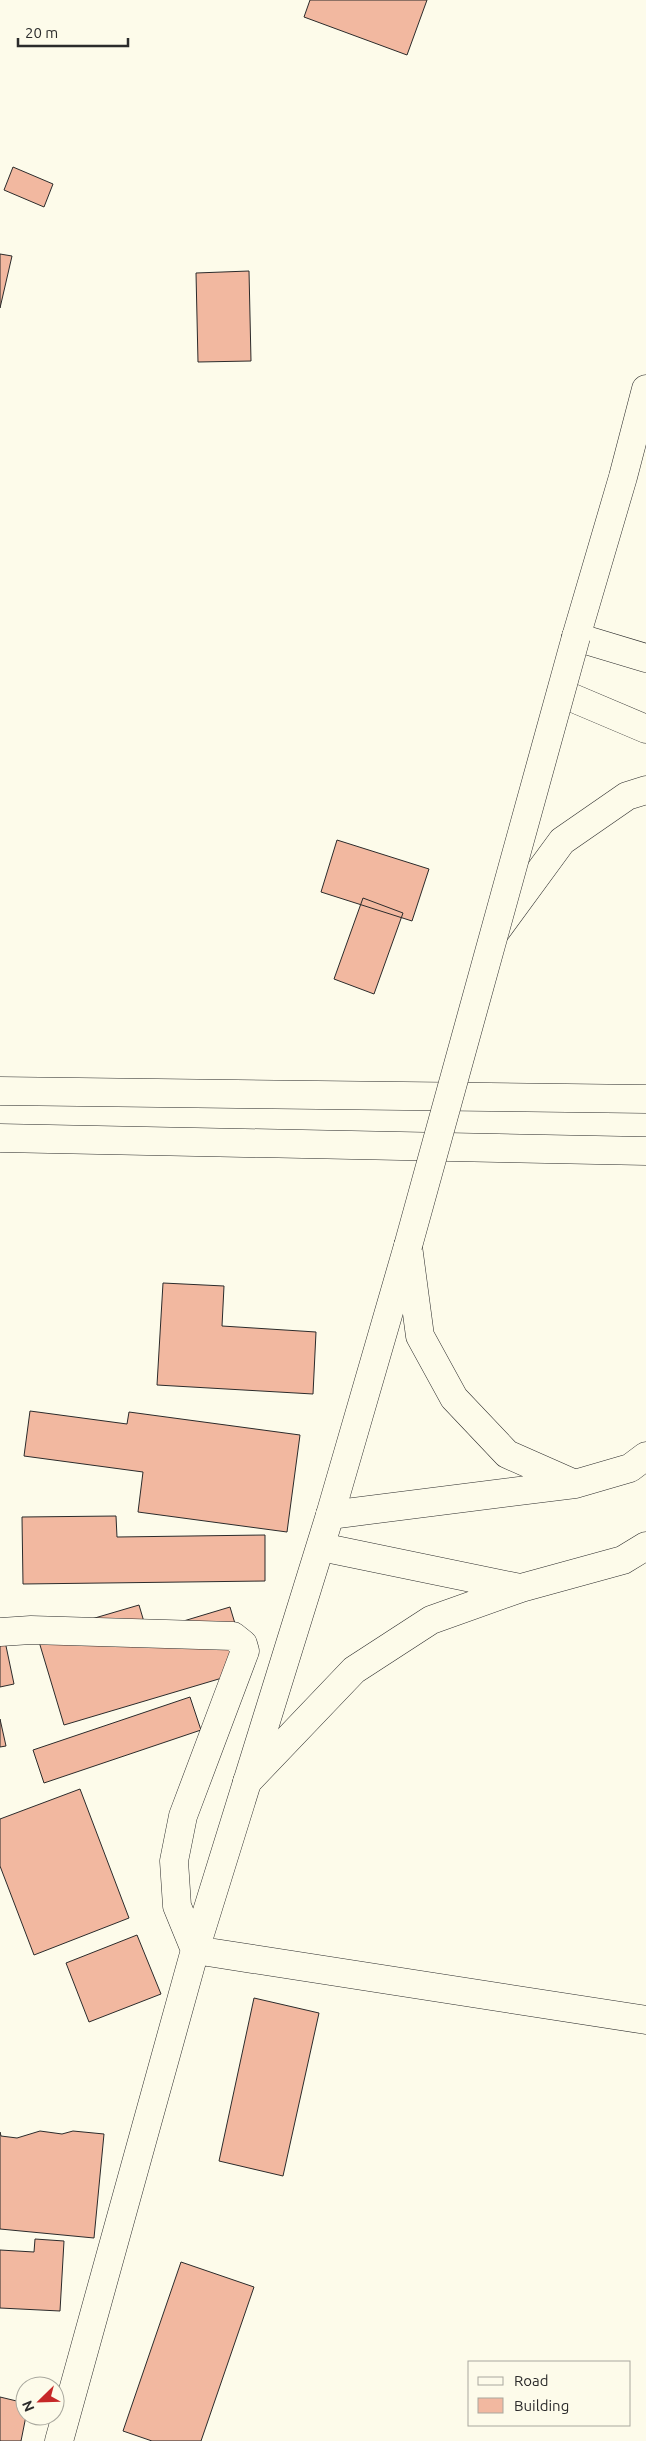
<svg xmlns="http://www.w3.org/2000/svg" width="646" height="2441" font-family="Ubuntu,sans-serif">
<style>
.building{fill:#f2b8a0;stroke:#2b2b2b}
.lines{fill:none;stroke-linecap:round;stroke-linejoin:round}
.minor-casing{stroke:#2b2b2b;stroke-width:29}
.major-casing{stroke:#2b2b2b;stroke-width:29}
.minor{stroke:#fdfbea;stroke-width:28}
.major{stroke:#fdfbea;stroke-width:28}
.minor-bridge-casing{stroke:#2b2b2b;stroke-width:29;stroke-linecap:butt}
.minor-bridge{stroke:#fdfbea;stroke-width:28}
</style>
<rect width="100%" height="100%" fill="#fdfbea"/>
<path class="building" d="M310,0H427L407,55L304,17Z
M13,167L53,184L44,207L4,190Z
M0,254L12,256L0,308Z
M249,271L251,361L198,362L196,273Z
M337,840L429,869L412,921L321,892Z
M363,898L403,913L374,994L334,979Z
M163,1283L224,1286L222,1326L316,1332L313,1394L157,1385Z
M30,1411L127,1424L129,1412L300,1435L287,1532L138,1512L143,1472L24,1456Z
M116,1516L117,1537L265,1535V1581L23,1584L22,1517Z
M139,1605L147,1632L230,1607L249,1670L64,1725L37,1635Z
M2,1627L14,1684L0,1687V1628Z
M190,1697L201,1730L44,1783L33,1750Z
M0,1719L6,1746L0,1747Z
M80,1789L129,1918L34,1955L0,1866V1819Z
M137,1935L161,1994L89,2022L66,1963Z
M254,1998L319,2013L283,2176L219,2161Z
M40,2131L62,2134L73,2131L104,2134L94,2238L0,2229V2132L1,2136L17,2138Z
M35,2239L64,2241L60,2311L0,2308V2250L34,2252Z
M181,2262L254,2287L201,2441H152L123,2431Z
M0,2397L25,2403L26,2416L21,2441H0Z"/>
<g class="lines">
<g class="minor-casing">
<path id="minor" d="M576,637L623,477L646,389
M0,1632L31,1630L233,1636L243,1644L245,1651L183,1816L174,1861L177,1906L195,1950L646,2020
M59,2441L195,1950L330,1515L408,1246"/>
</g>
<g class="major-casing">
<path id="major" d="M576,637L646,658
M561,693L646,729
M496,931L562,841L627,796L646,790
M0,1091L646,1099
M0,1138L646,1151
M408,1246L420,1336L454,1398L507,1454L575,1484L630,1468L646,1456
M330,1515L575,1484
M321,1547L520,1588
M247,1782L354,1670L431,1620L521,1588L623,1560L646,1546"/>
</g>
<use href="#minor" class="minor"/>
<use href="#major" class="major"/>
<g class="minor-bridge-casing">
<path id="minor-bridge" d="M408,1246L576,637"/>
</g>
<use href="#minor-bridge" class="minor-bridge"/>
</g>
<rect x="468" y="2361" width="162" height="65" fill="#fdfbea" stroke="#a9a89e"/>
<rect x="478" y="2377" width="25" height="8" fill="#fdfbea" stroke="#a9a89e"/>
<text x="514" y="2386" font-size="15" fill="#2b2b2b">Road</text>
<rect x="478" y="2398" width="25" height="15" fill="#f2b8a0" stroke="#a9a89e"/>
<text x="514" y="2411" font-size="15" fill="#2b2b2b">Building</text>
<g transform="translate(40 2401) rotate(247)"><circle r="24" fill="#fdfbea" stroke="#a9a89e"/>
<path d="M0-4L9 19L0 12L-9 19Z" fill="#c62828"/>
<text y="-8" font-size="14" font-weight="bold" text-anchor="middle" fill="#2b2b2b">N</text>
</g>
<path d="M18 38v8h110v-8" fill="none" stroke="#2b2b2b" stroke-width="2.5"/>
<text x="25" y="38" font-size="15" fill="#2b2b2b" stroke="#fdfbea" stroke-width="4" paint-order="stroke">20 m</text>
</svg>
